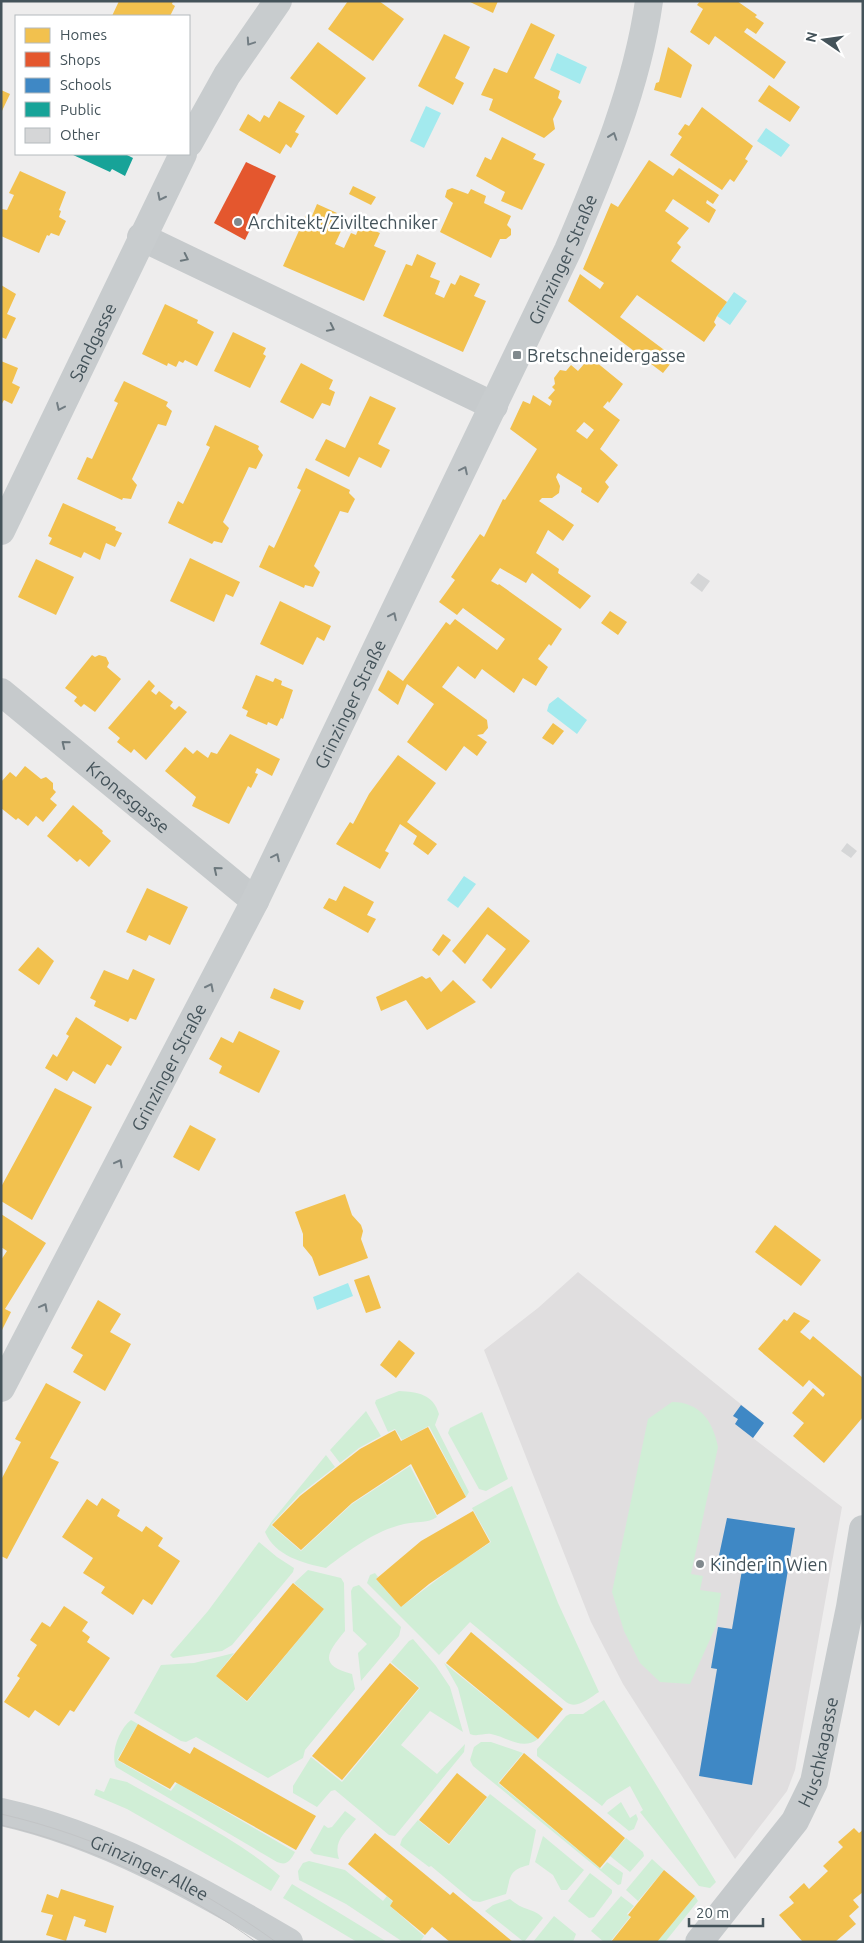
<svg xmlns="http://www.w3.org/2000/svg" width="864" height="1943" font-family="Ubuntu,sans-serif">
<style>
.education{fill:#e0dedf}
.green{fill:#d0eed6}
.water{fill:#a3eaee}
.homes{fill:#f2c14e;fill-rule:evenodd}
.shops{fill:#e4572e}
.schools{fill:#3f88c5}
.public{fill:#17a398}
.building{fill:#d5d6d7}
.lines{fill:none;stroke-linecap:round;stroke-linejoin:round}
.street{stroke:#c6cacc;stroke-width:28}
.secondary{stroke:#c8ccce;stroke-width:28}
.tram{stroke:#c2c4c6;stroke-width:1}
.oneway{stroke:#727d83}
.oneway2{stroke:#6b777c}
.poi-dot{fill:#80898d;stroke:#fff;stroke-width:2}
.labels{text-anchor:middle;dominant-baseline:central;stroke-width:5;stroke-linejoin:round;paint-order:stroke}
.poi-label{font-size:18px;fill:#44535a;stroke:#fff;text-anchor:start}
.street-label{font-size:18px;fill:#44535a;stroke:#fff}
</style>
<rect width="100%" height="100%" fill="#eeeded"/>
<path class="education" d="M578,1272L764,1423L753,1438L842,1507L795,1770L787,1791L735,1859L623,1684L591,1622L484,1350L538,1308Z"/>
<path class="green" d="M399,1391C418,1392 433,1394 439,1414L435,1425L469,1492L466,1497L429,1426L402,1440L395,1429L388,1432L375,1403L376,1400Z
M672,1402C700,1402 713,1421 718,1447L691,1574L703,1576L700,1590L721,1593L716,1626L690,1684L660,1682L640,1663L624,1631L612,1592L648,1419Z
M366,1411L381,1436L359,1448L340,1463L330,1450Z
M482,1412L508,1479L486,1491L479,1489L448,1433L450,1428Z
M326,1455L335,1467L299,1495L271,1525L301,1551L352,1504L410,1466L437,1517C426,1524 416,1521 404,1524C374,1531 350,1550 326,1568C303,1563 275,1556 265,1532L272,1521Z
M512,1486L558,1603L599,1692C589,1698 577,1710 566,1702L470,1622L439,1655L367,1583L370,1575L375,1573L378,1577L376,1579L401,1607L455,1566L491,1542L472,1508Z
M259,1542L277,1557L294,1568L293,1572L232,1645L222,1651L173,1658L170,1655L208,1611Z
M308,1570L341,1578L344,1583L345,1631C327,1653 318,1665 352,1674L355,1689L305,1750L303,1758L268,1778L196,1737L186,1742L181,1741L134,1713L161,1665L194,1663L234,1653L216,1676L247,1702L324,1609L294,1583Z
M359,1585L401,1627L399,1636L361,1681L358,1653L367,1644L353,1631L351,1591L353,1587Z
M413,1639L436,1666L450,1687L463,1732L430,1711L401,1745L437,1774L465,1744L464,1752L395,1836L389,1835L335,1790L331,1791L317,1807L293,1793V1786L311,1757L342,1782L420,1688L391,1662L409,1641Z
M444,1663L538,1739C522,1751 507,1737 491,1734C484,1733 477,1737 470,1734L458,1688Z
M604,1700L716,1882L710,1888L699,1886L640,1812L643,1810L630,1786L607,1800L602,1806L537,1756V1749L566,1716L570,1714H583Z
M131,1720L138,1724L117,1760L171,1791L177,1783L295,1852C290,1861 287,1866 277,1862L116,1767C110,1753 119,1729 131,1720Z
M481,1742H491L523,1753L498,1783L601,1869L607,1862L623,1873L621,1884L618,1885L473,1766L470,1760L474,1747Z
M110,1778L127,1782C178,1811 235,1837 280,1876L271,1891L127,1809L94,1795L96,1789L104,1792Z
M490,1794L536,1830L529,1865C508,1870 511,1877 506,1894L480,1902L473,1901L431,1866L429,1867L400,1845L402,1839L418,1820L449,1845Z
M621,1802L630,1818L636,1814L638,1819L634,1829L629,1831L607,1813Z
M345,1811L356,1819C345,1833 333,1841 339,1859L314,1854L310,1850L324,1825L328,1828L332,1827Z
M543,1836L584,1870L567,1890H561L553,1875L535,1862Z
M626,1838L643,1852L644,1856L630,1872L610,1856Z
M652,1859L664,1870L638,1901L626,1890Z
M309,1861L345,1870L383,1901L387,1896L393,1902L390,1906L424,1936L420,1942H403L346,1904L299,1880L298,1871L303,1863Z
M590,1873L612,1890V1893L594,1917L589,1918L568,1901Z
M292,1884L387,1942H357L283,1898Z
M621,1896L634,1906L627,1914L630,1917L610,1942H604L591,1931Z
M695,1896L698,1901L665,1942H657Z
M510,1899C523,1911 534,1908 543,1918L524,1942L485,1911L493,1905Z
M554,1916L576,1934L573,1942H533Z"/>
<path class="water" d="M557,53L587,67L580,84L550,70Z
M426,106L441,113L424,148L410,141Z
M766,128L790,145L781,157L757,141Z
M734,292L747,301L730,325L717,316Z
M558,697L587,720L577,734L547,711L549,704Z
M464,876L476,884L458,908L447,900Z
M348,1283L353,1296L317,1310L313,1297Z"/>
<path class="homes" d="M119,1H173L172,4L175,6L170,16H112Z
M348,1H379L404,19L373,61L328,29Z
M468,1H498L493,13Z
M700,1H737L757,15L755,17L764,23L756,34L747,28L744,32L786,62L774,79L715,36L709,45L690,32L703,9L697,5Z
M531,23L555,35L534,78L560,91L558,98L562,101L553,119L555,129L544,138L489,110L493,99L481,95L494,68L507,73Z
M444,34L470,47L455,78L464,83L453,105L418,86Z
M318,42L366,78L337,115L290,78Z
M668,47L692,65L681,98L654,90L656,83L659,82Z
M769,85L800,107L790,122L758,101Z
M1,90L10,94L1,113Z
M279,101L305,116L295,132L299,134L291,148L286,144L280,154L239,130L248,114L260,122L264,115L269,118Z
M702,107L753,146L745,159L748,161L734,182L730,179L722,190L670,155L682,137L678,134L685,124L689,126Z
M502,137L536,154L533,159L545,164L522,210L501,201L505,192L476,176L485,157L491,160Z
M649,160L673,176L679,168L719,195L713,204L707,200L706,203L716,210L709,223L673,199L665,211L689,228L677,243L681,247L671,261L727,302L717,316L714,322L716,325L704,342L637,295L620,317L675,358L663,373L568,301L580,274L600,289L604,283L583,269L611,203L618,207Z
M20,171L66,192L59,210L61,211L59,217L66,221L59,236L51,233L49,236L47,235L39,253L1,236V211L2,209L7,210L14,195L9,193Z
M353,186L376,197L371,205L349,194Z
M452,188L468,194L471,189L486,196L484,203L511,216L507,225L511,229V235L506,239H500L491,258L440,232L453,203L445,197L447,190Z
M317,204L337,213L331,226L341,231L335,244L344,248L351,233L356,235L360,225L380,233L374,246L386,251L364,301L283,266L307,213L312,216Z
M417,254L436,263L430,277L440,281L435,294L444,298L451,283L455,285L460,275L480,284L474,296L486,301L463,352L383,316L406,264L412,266Z
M1,285L16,294L7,314L16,318L6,339L1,337Z
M165,304L198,320L197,323L214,332L197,366L185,360L183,363L179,361L176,367L168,363L167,366L142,354Z
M233,332L266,348L263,354L266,356L250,388L214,371Z
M590,357L623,384L609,403L608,401L603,407L620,420L600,449L618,465L605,482L609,487L598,503L581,492L582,488L558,473L556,477L560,486L559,493L552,498H542L539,501L574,525L563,541L548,530L536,553L559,569L558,573L591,596L580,609L532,573L526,583L500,568L491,581L498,585L499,584L562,629L551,646L549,644L538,659L548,667L536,686L523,678L514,693L482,669L475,679L458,666L442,687L487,720L488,728L483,734L477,735L487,742L477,756L464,746L446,771L407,742L434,704L407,684L398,705L378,690L388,670L403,681L446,622L450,625L455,619L497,650L505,639L463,608L457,615L439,602L455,580L451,577L480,534L484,537L503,499L505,500L537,449L510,429L523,401L530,404L533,395L550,406L552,401L548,398L555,390L552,387L555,384L554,378L560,370L566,371L571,365L578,371ZM584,422L594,430L587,439L576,431Z
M1,361L18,368L12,383L20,387L12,404L4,400L1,405Z
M301,363L333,380L329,389L335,392L330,406L322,403L313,419L280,402Z
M124,381L168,402L166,406L172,411L166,426L158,424L132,479L137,485L131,499L123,498L122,500L77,479L87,457L92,459L118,403L114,401Z
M370,396L396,408L378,444L390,450L381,468L359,457L349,477L315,460L326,439L345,448Z
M215,425L259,446L258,449L263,455L256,469L249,467L223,522L229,528L222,543L214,541L212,544L168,523L178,501L183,504L210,447L206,445Z
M306,468L350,490L349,493L355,499L348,513L340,511L314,566L320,572L313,587L305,585L304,588L259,567L269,545L274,548L301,490L297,488Z
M63,503L116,527L115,530L122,533L115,547L106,543L100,560L84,552L81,558L49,544L52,538L48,536Z
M190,558L240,582L233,597L226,594L214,622L170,601Z
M36,559L74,577L56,615L18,597Z
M280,601L331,626L324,641L317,637L303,665L260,644Z
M610,611L627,622L618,635L601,623Z
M92,655L95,657L99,655L106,657L109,663L107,667L121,679L95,712L84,704L81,707L74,701L77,697L65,688Z
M256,675L273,682L275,678L282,681L281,685L293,690L283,719L281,718L277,726L268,722L267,725L246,716L248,711L242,708Z
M149,680L155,686L151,691L156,695L159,691L173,702L170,706L175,710L179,706L187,712L146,760L134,749L131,753L117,742L120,738L108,728Z
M553,723L564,731L553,745L542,738Z
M230,734L280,759L272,776L257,768L255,773L258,774L251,788L248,786L229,824L192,806L196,797L165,771L185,747L193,754L197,750L208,758L211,752L217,754Z
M398,755L436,783L407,822L437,844L428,855L413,844L417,836L400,824L385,851L389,853L380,869L336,844L350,822L353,824L369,794Z
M25,766L41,779L46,777L53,783V789L56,792L50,799L57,805L43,822L36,816L28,826L18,818L16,820L1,808V782L10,772L16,777Z
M73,805L103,831L102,833L111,841L89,867L80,859L77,862L47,836Z
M344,886L374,902L367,915L376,919L368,933L323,908L329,898L336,901Z
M147,888L188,907L170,945L149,935L146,941L126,932Z
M488,907L530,941L491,989L482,980L506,949L487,934L465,964L452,951Z
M443,934L451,940L439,956L432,950Z
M38,947L54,961L39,985L18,970Z
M133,969L155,979L136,1020L130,1018L128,1022L94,1006L96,1001L90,998L104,970L128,980Z
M422,976L426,979L430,977L441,992L453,980L476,1002L427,1030L406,1000L381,1011L376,997Z
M274,988L304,1001L300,1010L270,998Z
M76,1017L122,1047L111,1066L107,1064L95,1084L73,1071L67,1081L45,1068L53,1054L57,1057L69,1036L66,1034Z
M239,1031L280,1051L259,1093L219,1073L222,1066L209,1059L221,1037L233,1043Z
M55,1088L92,1107L32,1220L1,1201V1187Z
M190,1125L216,1139L199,1171L173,1157Z
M345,1194L352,1215L361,1225L363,1231L361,1239L368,1258L319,1276L312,1257L303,1246V1234L295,1212Z
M1,1214L46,1243L5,1309L11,1312L1,1332V1260L7,1251L1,1247Z
M775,1225L821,1260L801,1286L755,1252Z
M369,1275L381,1308L366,1313L354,1280Z
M98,1300L121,1314L110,1332L131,1344L105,1391L73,1372L83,1355L71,1348Z
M794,1312L810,1321L800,1332L810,1340L813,1336L863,1378V1417L824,1463L793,1436L804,1423L792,1413L813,1388L823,1397L825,1394L809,1380L803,1387L758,1349L784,1319L787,1321Z
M399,1340L415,1353L396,1378L380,1365Z
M46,1383L81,1402L50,1458L59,1462L7,1559L1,1556V1480L21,1442L15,1439Z
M428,1427L466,1497L437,1515L411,1464L352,1503L301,1550L272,1525L300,1496L360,1449L395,1430L401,1441Z
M102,1498L120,1510L117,1516L142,1532L146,1526L163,1538L158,1546L180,1561L152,1605L143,1599L133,1615L101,1593L105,1587L83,1573L93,1558L62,1537L87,1499L97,1506Z
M473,1511L490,1542L429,1584L401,1607L376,1579L421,1541Z
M293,1583L324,1609L247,1701L216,1676Z
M64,1606L88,1622L82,1631L90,1637L87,1642L110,1658L74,1712L70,1710L59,1726L35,1710L29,1718L4,1702L20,1678L17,1676L37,1645L30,1640L42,1622L50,1627Z
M471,1632L563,1709L538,1739L446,1663Z
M390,1663L419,1688L342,1780L312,1756Z
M138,1724L190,1754L194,1747L316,1816L296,1850L175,1782L170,1789L118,1760Z
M524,1753L625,1838L600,1868L499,1783Z
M457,1773L487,1797L449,1844L419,1820Z
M854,1828L859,1833L863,1830V1892L853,1900L859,1907L849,1916L856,1924L835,1942H803L779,1915L794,1903L789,1897L804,1883L809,1889L828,1871L823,1866L843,1847L838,1842Z
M375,1833L450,1895L453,1892L513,1942H450L432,1927L425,1935L390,1906L393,1901L348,1864Z
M664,1870L695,1896L657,1942H611L631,1917L628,1915Z
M61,1889L114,1906L106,1933L84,1926L86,1920L74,1916L66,1941L46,1935L53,1915L41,1912L47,1894L58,1898Z"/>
<path class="shops" d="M246,162L276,176L245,240L214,223Z"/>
<path class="schools" d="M741,1405L764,1423L753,1438L735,1424L738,1419L733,1416Z
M727,1518L795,1528L752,1785L699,1776L717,1669L711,1668L718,1627L732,1629L742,1570L717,1565Z"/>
<path class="public" d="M71,154H125L133,158L125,176L112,169L110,172Z"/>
<path class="building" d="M698,573L710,581L702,592L690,583Z
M847,843L857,851L851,858L841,851Z"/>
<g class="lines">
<g class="street">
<path d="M141,237L494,406"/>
<path id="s1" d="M1,692L255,901"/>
<path id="s2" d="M699,1942L795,1821L814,1782L850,1607L863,1529"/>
</g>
<g class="secondary">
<path d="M189,143L227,75L278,1"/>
<path id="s3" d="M1,531L183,154"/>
<path id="s4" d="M1,1388L255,901L568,250C602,170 637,87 649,1"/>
<path id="s5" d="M1,1812C105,1835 198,1889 289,1942"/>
</g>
<path class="tram" d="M1,1814C98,1836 195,1883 276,1942
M1,1825C83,1843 189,1892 256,1942"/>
</g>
<defs><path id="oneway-chevron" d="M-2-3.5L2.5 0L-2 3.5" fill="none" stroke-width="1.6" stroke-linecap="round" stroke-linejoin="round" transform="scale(1.25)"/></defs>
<g class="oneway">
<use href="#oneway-chevron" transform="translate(250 42) rotate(124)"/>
<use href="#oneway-chevron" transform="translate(613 136) rotate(-71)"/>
<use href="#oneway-chevron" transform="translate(161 197) rotate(117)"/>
<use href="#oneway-chevron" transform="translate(60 407) rotate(115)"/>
<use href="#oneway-chevron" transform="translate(464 470) rotate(-64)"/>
<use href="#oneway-chevron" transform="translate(393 616) rotate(-64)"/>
<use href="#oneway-chevron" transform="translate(276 857) rotate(-64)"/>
<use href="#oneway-chevron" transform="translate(210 987) rotate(-63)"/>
<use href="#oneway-chevron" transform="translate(119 1163) rotate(-62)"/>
<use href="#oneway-chevron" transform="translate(44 1307) rotate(-62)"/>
</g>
<g class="oneway2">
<use href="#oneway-chevron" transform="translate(185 258) rotate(26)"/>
<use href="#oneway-chevron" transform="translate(331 328) rotate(26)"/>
<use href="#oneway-chevron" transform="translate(65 744) rotate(-141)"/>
<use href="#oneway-chevron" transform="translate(217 870) rotate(-141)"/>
</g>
<g class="poi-dot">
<circle cx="238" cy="222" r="5"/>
<rect x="512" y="350" width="10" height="10" rx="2.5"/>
<circle cx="700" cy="1564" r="5"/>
</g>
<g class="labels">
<g class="poi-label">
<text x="248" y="222">Architekt/Ziviltechniker</text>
<text x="527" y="355">Bretschneidergasse</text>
<text x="710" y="1564">Kinder in Wien</text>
</g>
<g class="street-label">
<text stroke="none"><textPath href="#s4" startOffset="1261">Grinzinger Straße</textPath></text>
<text stroke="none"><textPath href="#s3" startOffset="210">Sandgasse</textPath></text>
<text stroke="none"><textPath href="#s4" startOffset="768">Grinzinger Straße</textPath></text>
<text stroke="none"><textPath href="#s1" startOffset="165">Kronesgasse</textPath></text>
<text stroke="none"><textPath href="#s4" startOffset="362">Grinzinger Straße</textPath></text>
<text stroke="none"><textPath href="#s2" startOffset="228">Huschkagasse</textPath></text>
<text stroke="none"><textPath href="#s5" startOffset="159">Grinzinger Allee</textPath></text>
</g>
</g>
<rect width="864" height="1943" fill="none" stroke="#44535a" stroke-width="5"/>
<rect x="15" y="15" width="175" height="140" fill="#ffffff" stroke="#b4babd"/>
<rect x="25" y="28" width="25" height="15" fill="#f2c14e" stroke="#b4babd"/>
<text x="60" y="40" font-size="15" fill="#44535a">Homes</text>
<rect x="25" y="52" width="25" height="15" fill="#e4572e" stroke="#b4babd"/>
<text x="60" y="65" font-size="15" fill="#44535a">Shops</text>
<rect x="25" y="78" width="25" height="15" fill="#3f88c5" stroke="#b4babd"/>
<text x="60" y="90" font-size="15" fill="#44535a">Schools</text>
<rect x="25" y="102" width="25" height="15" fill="#17a398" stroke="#b4babd"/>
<text x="60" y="115" font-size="15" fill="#44535a">Public</text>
<rect x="25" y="128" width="25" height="15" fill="#d5d6d7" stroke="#b4babd"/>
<text x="60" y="140" font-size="15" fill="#44535a">Other</text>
<g transform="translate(824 40) rotate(283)" stroke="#ffffff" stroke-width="4" paint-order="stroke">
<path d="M0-4L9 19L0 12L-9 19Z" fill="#44535a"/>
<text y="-8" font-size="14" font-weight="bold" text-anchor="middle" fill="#44535a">N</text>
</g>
<path d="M689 1918v8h74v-8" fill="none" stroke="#44535a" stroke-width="2.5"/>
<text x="696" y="1918" font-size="15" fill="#44535a" stroke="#ffffff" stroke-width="4" paint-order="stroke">20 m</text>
</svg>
